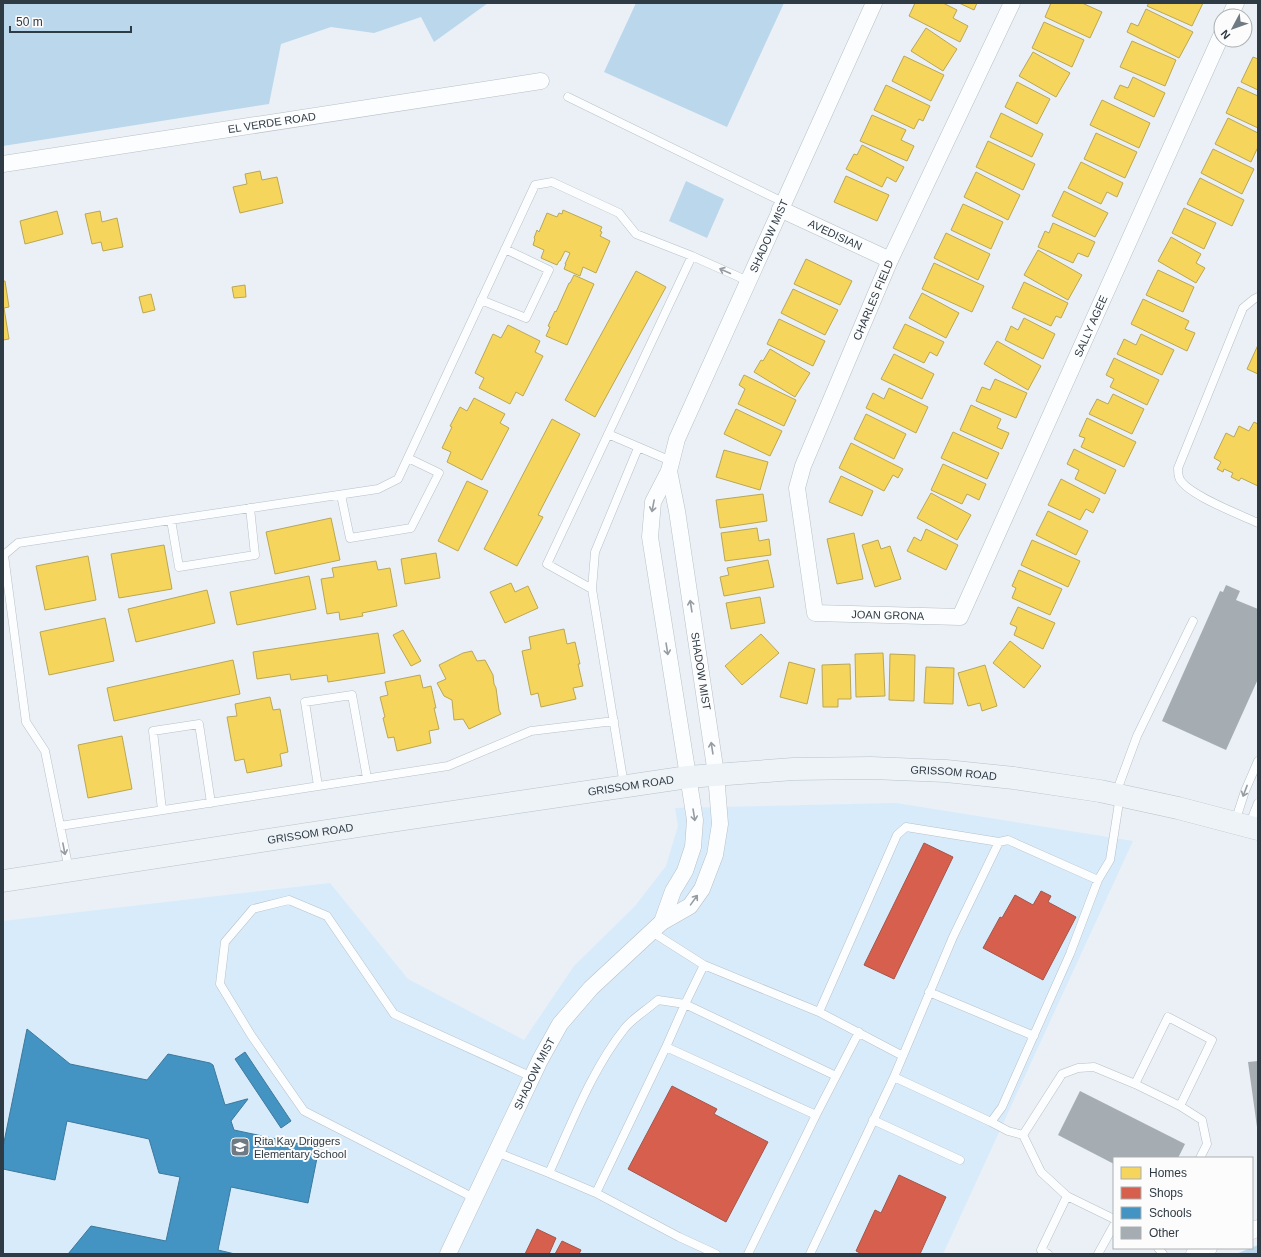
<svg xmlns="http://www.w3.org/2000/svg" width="1261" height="1257" font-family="Arial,sans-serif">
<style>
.built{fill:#d8ebfa}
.green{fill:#bbd7ec}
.homes{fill:#f6d55c;stroke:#baa755}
.shops{fill:#d6604d;stroke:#a4554a}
.schools{fill:#4393c3;stroke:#3d799d}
.building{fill:#a5adb3}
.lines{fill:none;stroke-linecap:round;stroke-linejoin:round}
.lane-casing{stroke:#b8c0c7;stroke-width:9}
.street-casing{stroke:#b8c0c7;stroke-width:17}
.primary-casing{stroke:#b8c2ca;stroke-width:23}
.lane{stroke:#fcfdfe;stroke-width:8}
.street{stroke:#fcfdfe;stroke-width:16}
.primary{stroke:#eef3f8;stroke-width:22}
.oneway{stroke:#969ca1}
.labels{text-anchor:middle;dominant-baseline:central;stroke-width:4;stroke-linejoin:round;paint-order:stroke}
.street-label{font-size:11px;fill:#2f3b44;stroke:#fcfcfc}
.poi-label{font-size:11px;fill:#2f3b44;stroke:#fcfcfc;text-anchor:start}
</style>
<rect width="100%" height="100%" fill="#eaf0f5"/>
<path class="built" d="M896,803L1133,841L943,1254H3V921L330,883L408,979L524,1040L574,966L635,906L666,866L678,826L675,808Z"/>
<path class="green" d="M3,3H488L434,42L421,17L374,33L331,27L281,44L269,104L3,146Z
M636,3H784L727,127L604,72Z
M686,181L724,199L707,238L669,221Z
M1258,1245V1254H1236Z"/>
<path class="homes" d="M915,3H943L957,10L953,18L968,26L960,42L909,16Z
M959,3H977L974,10Z
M1051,3H1082L1102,12L1090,38L1045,17Z
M1149,3H1203L1192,26L1147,6Z
M1146,9L1193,32L1179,58L1127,32L1131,23L1138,26Z
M1044,22L1084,40L1072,67L1032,48Z
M926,28L957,49L943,71L911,51Z
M1132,41L1176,60L1165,86L1120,67Z
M1033,52L1070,73L1056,97L1019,76Z
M904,56L944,75L931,101L892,81Z
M1253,57L1258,59V90L1241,82Z
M1133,77L1165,93L1154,117L1114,98L1120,85L1128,88Z
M1017,82L1050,99L1037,124L1005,107Z
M886,85L930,106L923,121L919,119L914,129L874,110Z
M1238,87L1258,96V128L1226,113Z
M1102,100L1150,123L1139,148L1090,125Z
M1001,113L1043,134L1032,157L990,137Z
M872,115L906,130L901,140L914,146L907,161L860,141Z
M1228,118L1258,133V147L1251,162L1215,144Z
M1096,133L1137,152L1125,178L1084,159Z
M988,141L1035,164L1023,190L976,167Z
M862,145L904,167L896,182L887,177L882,187L846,169L854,154L857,155Z
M1213,149L1254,169L1242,194L1201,173Z
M1081,162L1123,183L1117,197L1107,192L1101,204L1068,188Z
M260,171L262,180L277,177L283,203L240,213L233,187L247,184L245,174Z
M976,172L1020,195L1008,220L964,197Z
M846,176L889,195L877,221L834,202Z
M1200,178L1244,200L1232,226L1187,204Z
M1064,191L1108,213L1095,237L1052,216Z
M963,204L1003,222L991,249L951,230Z
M1184,208L1216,223L1204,249L1172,233Z
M563,210L602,227L600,231L602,232L600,236L610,241L596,273L583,267L580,276L564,269L566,264H565L570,253L565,251L560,261H559L557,265L541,258L544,250L533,245L535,239L534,238L537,230L539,232L547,213L557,217L559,213L562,214Z
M57,211L63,234L25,244L20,221Z
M100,211L102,222L117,218L123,247L103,251L101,242L92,244L85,214Z
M1053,223L1095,242L1088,257L1078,253L1073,263L1038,247L1045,231L1049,233Z
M946,233L990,254L978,280L934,258Z
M1171,237L1201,254L1196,263L1205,268L1196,283L1158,261Z
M1038,250L1082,275L1068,300L1024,275Z
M806,259L852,281L840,305L794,284Z
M934,263L984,286L972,312L922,289Z
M1158,270L1194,287L1183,312L1146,295Z
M636,271L666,287L595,417L565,400Z
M574,275L594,284L567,345L546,336L550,327L548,326L555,311L556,312L569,283H570Z
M3,281H5L9,307L4,308L9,339L3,340Z
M1024,282L1068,303L1061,318L1056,316L1051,326L1012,308Z
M245,285L246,297L234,298L232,287Z
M793,289L838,310L825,335L781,313Z
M922,293L959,313L946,338L909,318Z
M151,294L155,310L143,313L139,297Z
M1143,299L1189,321L1185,329L1195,333L1187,351L1131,324Z
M1024,318L1055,334L1043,359L1005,340L1011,326L1018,330Z
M779,319L825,341L813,366L767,344Z
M905,324L944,342L937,356L930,352L924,363L893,348Z
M508,325L540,341L535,352L543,356L523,396L516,392L510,404L479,388L484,378L475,373L493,334L501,338Z
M1141,334L1174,350L1162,375L1117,354L1124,339L1136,345Z
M997,341L1041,366L1028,390L984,364Z
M1258,345V374L1247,369Z
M770,349L810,373L795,397L754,372L761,360L763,361Z
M894,354L934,374L922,399L881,379Z
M1114,358L1159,380L1147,405L1110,387L1114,379L1106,375Z
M744,375L796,400L784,426L738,404L745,389L739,385Z
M995,379L1027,393L1016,418L976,401L982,387L990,390Z
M889,388L928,407L916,433L866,408L873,393L884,399Z
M1113,394L1144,409L1132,434L1089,414L1097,399L1108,404Z
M474,398L505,414L500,423L509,428L482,480L447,462L451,452L442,448L452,427L450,426L460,407L467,411Z
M971,405L1001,419L997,428L1009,433L1002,449L960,430Z
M736,409L782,431L770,456L724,434Z
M866,414L906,434L894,459L854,439Z
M1087,418L1136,442L1124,467L1081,447L1085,438L1079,436Z
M552,419L580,434L538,515L543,517L517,566L484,549Z
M1254,422L1258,424V486L1241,478L1239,481L1231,477L1233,473L1224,469L1223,472L1217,469L1221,462L1214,458L1226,433L1234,437L1239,426L1249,431Z
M953,432L999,453L987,479L941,458Z
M851,443L903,469L898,478L893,475L884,491L839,468Z
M1074,449L1116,470L1105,494L1075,479L1079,470L1067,464Z
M724,450L768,462L760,490L716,477Z
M943,464L986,484L979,500L967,494L962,504L931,490Z
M841,476L873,491L862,516L829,502Z
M1061,479L1100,499L1093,513L1086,509L1080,520L1048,505Z
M467,481L488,491L458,551L438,541Z
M931,493L971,515L957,540L917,518Z
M763,494L767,521L720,528L716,500Z
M1048,511L1088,531L1076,555L1036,535Z
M331,518L340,560L275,574L266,532Z
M757,528L759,541L769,539L771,555L725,561L721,533Z
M926,529L958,545L946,570L907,551L914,537L921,541Z
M854,533L863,579L837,584L827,539Z
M878,540L881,549L890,546L901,579L875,587L862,545Z
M1032,540L1080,561L1068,587L1021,565Z
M164,545L172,589L119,598L111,554Z
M436,553L440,578L405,584L401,559Z
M88,556L96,600L45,610L36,566Z
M768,560L774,587L724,596L720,577L729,575L727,568Z
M376,561L378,570L390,568L397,606L362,613L363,616L340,620L339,612L327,614L321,579L334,577L332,568Z
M1019,570L1062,589L1050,615L1012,598L1016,588L1012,586Z
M309,576L316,609L237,625L230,592Z
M511,583L515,592L528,586L538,608L505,623L490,592Z
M207,590L215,623L136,642L128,609Z
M760,597L765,623L731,629L726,603Z
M1018,607L1055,623L1043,649L1014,635L1017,627L1010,624Z
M105,618L114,661L49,675L40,632Z
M564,629L567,644L575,642L580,664H578L583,686L573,688L576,699L541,707L538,693L531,695L522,651L531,649L529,637Z
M403,630L421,661L411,666L393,635Z
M378,633L385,673L328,682L327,675L291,680L290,674L257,679L253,652Z
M761,634L779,653L742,685L725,666Z
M1010,641L1041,666L1024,688L993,663Z
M472,651L477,661L485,660L493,675L494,684L496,688L499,710L501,714L469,729L463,719L454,720L452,700L444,696L437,683L446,679L439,665L463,653Z
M883,653L885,696L856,697L855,654Z
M890,654L915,655L914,701L889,700Z
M233,660L240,694L114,721L107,688Z
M789,662L815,669L807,704L780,697Z
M850,664L851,699H838V707H823L822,665Z
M985,665L997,706L982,711L980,703L968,706L958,673Z
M926,667L954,668L953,704L924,703Z
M420,675L423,688L431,686L436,708H434L439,729L429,731L431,743L397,751L394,737L388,738L383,718L385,717L380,697L388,695L385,682Z
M270,697L273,710L280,709L288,752L280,754L282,766L247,773L244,759L235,761L227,717L237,716L235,704Z
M122,736L132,789L88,798L78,745Z"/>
<path class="shops" d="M924,843L953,857L894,979L864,965Z
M1041,891L1051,896L1048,902L1076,917L1043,980L983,948L1000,917L1002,918L1015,895L1033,905Z
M672,1086L717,1109L714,1114L768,1142L726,1222L628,1169Z
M899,1175L946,1197L920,1254H862L856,1251L875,1210L881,1213Z
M537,1229L556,1238L549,1254H525Z
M562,1241L581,1250L579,1254H555Z"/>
<path class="schools" d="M27,1029L70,1064L147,1080L168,1054L210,1063L213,1065L225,1105L247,1099H248L231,1121L234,1130L319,1148L308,1203L231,1187L218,1250L235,1254H68L91,1226L166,1241L180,1177L159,1173L149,1139L67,1121L55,1180L3,1169V1147Z
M245,1052L291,1121L281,1128L235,1059Z"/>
<path class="building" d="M1226,585L1240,591L1236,600L1258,609V679L1226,750L1162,721L1220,591L1223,592Z
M1258,1061V1127H1257L1248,1062Z
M1080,1091L1185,1144L1178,1158H1114V1164L1058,1135Z"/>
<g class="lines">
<g class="lane-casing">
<path id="lane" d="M568,97L783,202
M1258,297L1254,299L1243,308L1178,468C1178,470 1178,474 1179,477C1183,493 1241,515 1258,523
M481,300L526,318L549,270L505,249
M608,434L671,461
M341,495L350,538L411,528L439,473L408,458
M171,520L179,567L255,555L250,508
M592,589L547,564L692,256
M624,785L592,589L595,552L638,448
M318,786L305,702L352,695L367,778
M1116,793L1137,736L1193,621
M162,810L153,731L199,724L211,803
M1235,822L1245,791L1258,761
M60,826L448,766L531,731L614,721
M1249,826L1258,803
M69,870L45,751L26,722L4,555L18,543L378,489L398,479L535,185L552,182L619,213L636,234L692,256L748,281
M652,932L704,965
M929,992L1034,1036
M819,1012L704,965L685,1004L666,1047L816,1115L859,1032
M666,1047L596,1193L679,1237L716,1254
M903,1056L819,1012L897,835L906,827L999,842
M894,1077L953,937L999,842L1008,840L1098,880
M1135,1084L1180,1106
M873,1120L960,1160
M991,1122L1008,1131L1023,1135L1041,1172L1067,1196L1041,1250L1048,1254
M1023,1135L1062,1074L1078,1068L1094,1067L1135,1084L1168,1017L1212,1040L1180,1106L1202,1120L1207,1144L1200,1158
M496,1152L549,1173
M596,1193L549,1173C571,1125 592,1069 625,1028C633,1018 648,1009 658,1000L685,1004L836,1076
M1067,1196L1114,1219
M474,1198L304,1111L251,1035L220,984L225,942L253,909L289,900L327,916L394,1014L532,1077
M1158,1248L1163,1254
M748,1254L816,1115
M810,1254L894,1077L991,1122L1002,1107L1070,954L1098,880L1110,860L1120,796
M1098,1254L1114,1225"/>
</g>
<g class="street-casing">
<g id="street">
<path id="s1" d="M1012,3L890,260L803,466L797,488L815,613L960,617L1221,36"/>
<path d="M1230,16L1236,3"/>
<path id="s2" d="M3,164L541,81"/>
<path id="s3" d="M780,209L890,260"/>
<path id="s4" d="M662,922L673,891L685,871L693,847L695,820L650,537L653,502L669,471L677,439L874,3"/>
<path d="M1252,1231L1258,1228"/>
<path id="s5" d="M448,1254L540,1060L560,1024L591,988L662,922L690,906L702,889L715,855L720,824L716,774L677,511L669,471"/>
<path d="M1194,1254L1209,1248"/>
</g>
</g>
<g class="primary-casing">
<g id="primary">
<path id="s6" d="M3,881L385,822L688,777L793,769L871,768L946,771L1014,778L1100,791L1178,808L1258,829"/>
</g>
</g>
<use href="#lane" class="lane"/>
<use href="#street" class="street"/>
<use href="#primary" class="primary"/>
</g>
<defs><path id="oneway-shaft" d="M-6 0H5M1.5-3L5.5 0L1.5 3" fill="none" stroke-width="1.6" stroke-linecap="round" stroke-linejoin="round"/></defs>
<g class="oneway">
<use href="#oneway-shaft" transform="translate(725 271) rotate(-156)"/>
<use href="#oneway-shaft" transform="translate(653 506) rotate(101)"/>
<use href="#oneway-shaft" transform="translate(691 606) rotate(-99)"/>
<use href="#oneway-shaft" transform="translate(667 649) rotate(81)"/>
<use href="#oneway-shaft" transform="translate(712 748) rotate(-99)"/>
<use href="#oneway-shaft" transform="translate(1245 791) rotate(111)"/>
<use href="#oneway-shaft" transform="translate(694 815) rotate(81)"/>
<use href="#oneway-shaft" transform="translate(64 849) rotate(79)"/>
<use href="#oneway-shaft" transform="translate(694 900) rotate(-54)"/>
</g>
<defs>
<g id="school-square" transform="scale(1)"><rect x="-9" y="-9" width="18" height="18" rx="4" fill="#707a82" stroke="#fcfcfc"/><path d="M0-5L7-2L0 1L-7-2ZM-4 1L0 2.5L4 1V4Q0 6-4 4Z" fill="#fff"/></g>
</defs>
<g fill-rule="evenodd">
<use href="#school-square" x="240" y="1147"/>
</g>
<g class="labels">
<g class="street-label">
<text stroke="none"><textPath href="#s2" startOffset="272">EL VERDE ROAD</textPath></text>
<text stroke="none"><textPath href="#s3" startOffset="61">AVEDISIAN</textPath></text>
<text stroke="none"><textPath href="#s4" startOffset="721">SHADOW MIST</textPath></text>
<text transform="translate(873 300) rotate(-67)">CHARLES FIELD</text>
<text stroke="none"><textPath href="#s1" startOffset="1121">SALLY AGEE</textPath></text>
<text stroke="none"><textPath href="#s1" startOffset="730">JOAN GRONA</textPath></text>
<text transform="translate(701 671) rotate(81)">SHADOW MIST</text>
<text stroke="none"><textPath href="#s6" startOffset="959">GRISSOM ROAD</textPath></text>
<text stroke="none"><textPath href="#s6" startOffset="635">GRISSOM ROAD</textPath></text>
<text stroke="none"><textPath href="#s6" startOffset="311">GRISSOM ROAD</textPath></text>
<text stroke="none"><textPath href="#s5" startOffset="200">SHADOW MIST</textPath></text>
</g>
<g class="poi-label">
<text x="254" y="1141">Rita Kay Driggers<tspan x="254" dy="13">Elementary School</tspan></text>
</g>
</g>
<rect width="1261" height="1257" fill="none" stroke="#2f3b44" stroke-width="8"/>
<rect x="1113" y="1157" width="140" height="92" fill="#fcfcfc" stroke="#aaafb2"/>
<rect x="1121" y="1167" width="20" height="12" fill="#f6d55c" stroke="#aaafb2"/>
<text x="1149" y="1177" font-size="12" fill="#2f3b44">Homes</text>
<rect x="1121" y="1187" width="20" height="12" fill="#d6604d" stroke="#aaafb2"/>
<text x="1149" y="1197" font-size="12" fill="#2f3b44">Shops</text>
<rect x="1121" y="1207" width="20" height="12" fill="#4393c3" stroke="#aaafb2"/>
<text x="1149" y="1217" font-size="12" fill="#2f3b44">Schools</text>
<rect x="1121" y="1227" width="20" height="12" fill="#a5adb3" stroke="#aaafb2"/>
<text x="1149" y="1237" font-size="12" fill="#2f3b44">Other</text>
<g transform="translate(1233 28) rotate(229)"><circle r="19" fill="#fcfcfc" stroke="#aaafb2"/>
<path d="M0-3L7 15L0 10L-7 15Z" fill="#707a82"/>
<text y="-6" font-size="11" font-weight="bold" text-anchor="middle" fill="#2f3b44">N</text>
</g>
<path d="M10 26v6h121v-6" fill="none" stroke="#2f3b44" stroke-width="2"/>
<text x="16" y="26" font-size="12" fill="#2f3b44" stroke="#fcfcfc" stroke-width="3" paint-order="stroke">50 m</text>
</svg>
